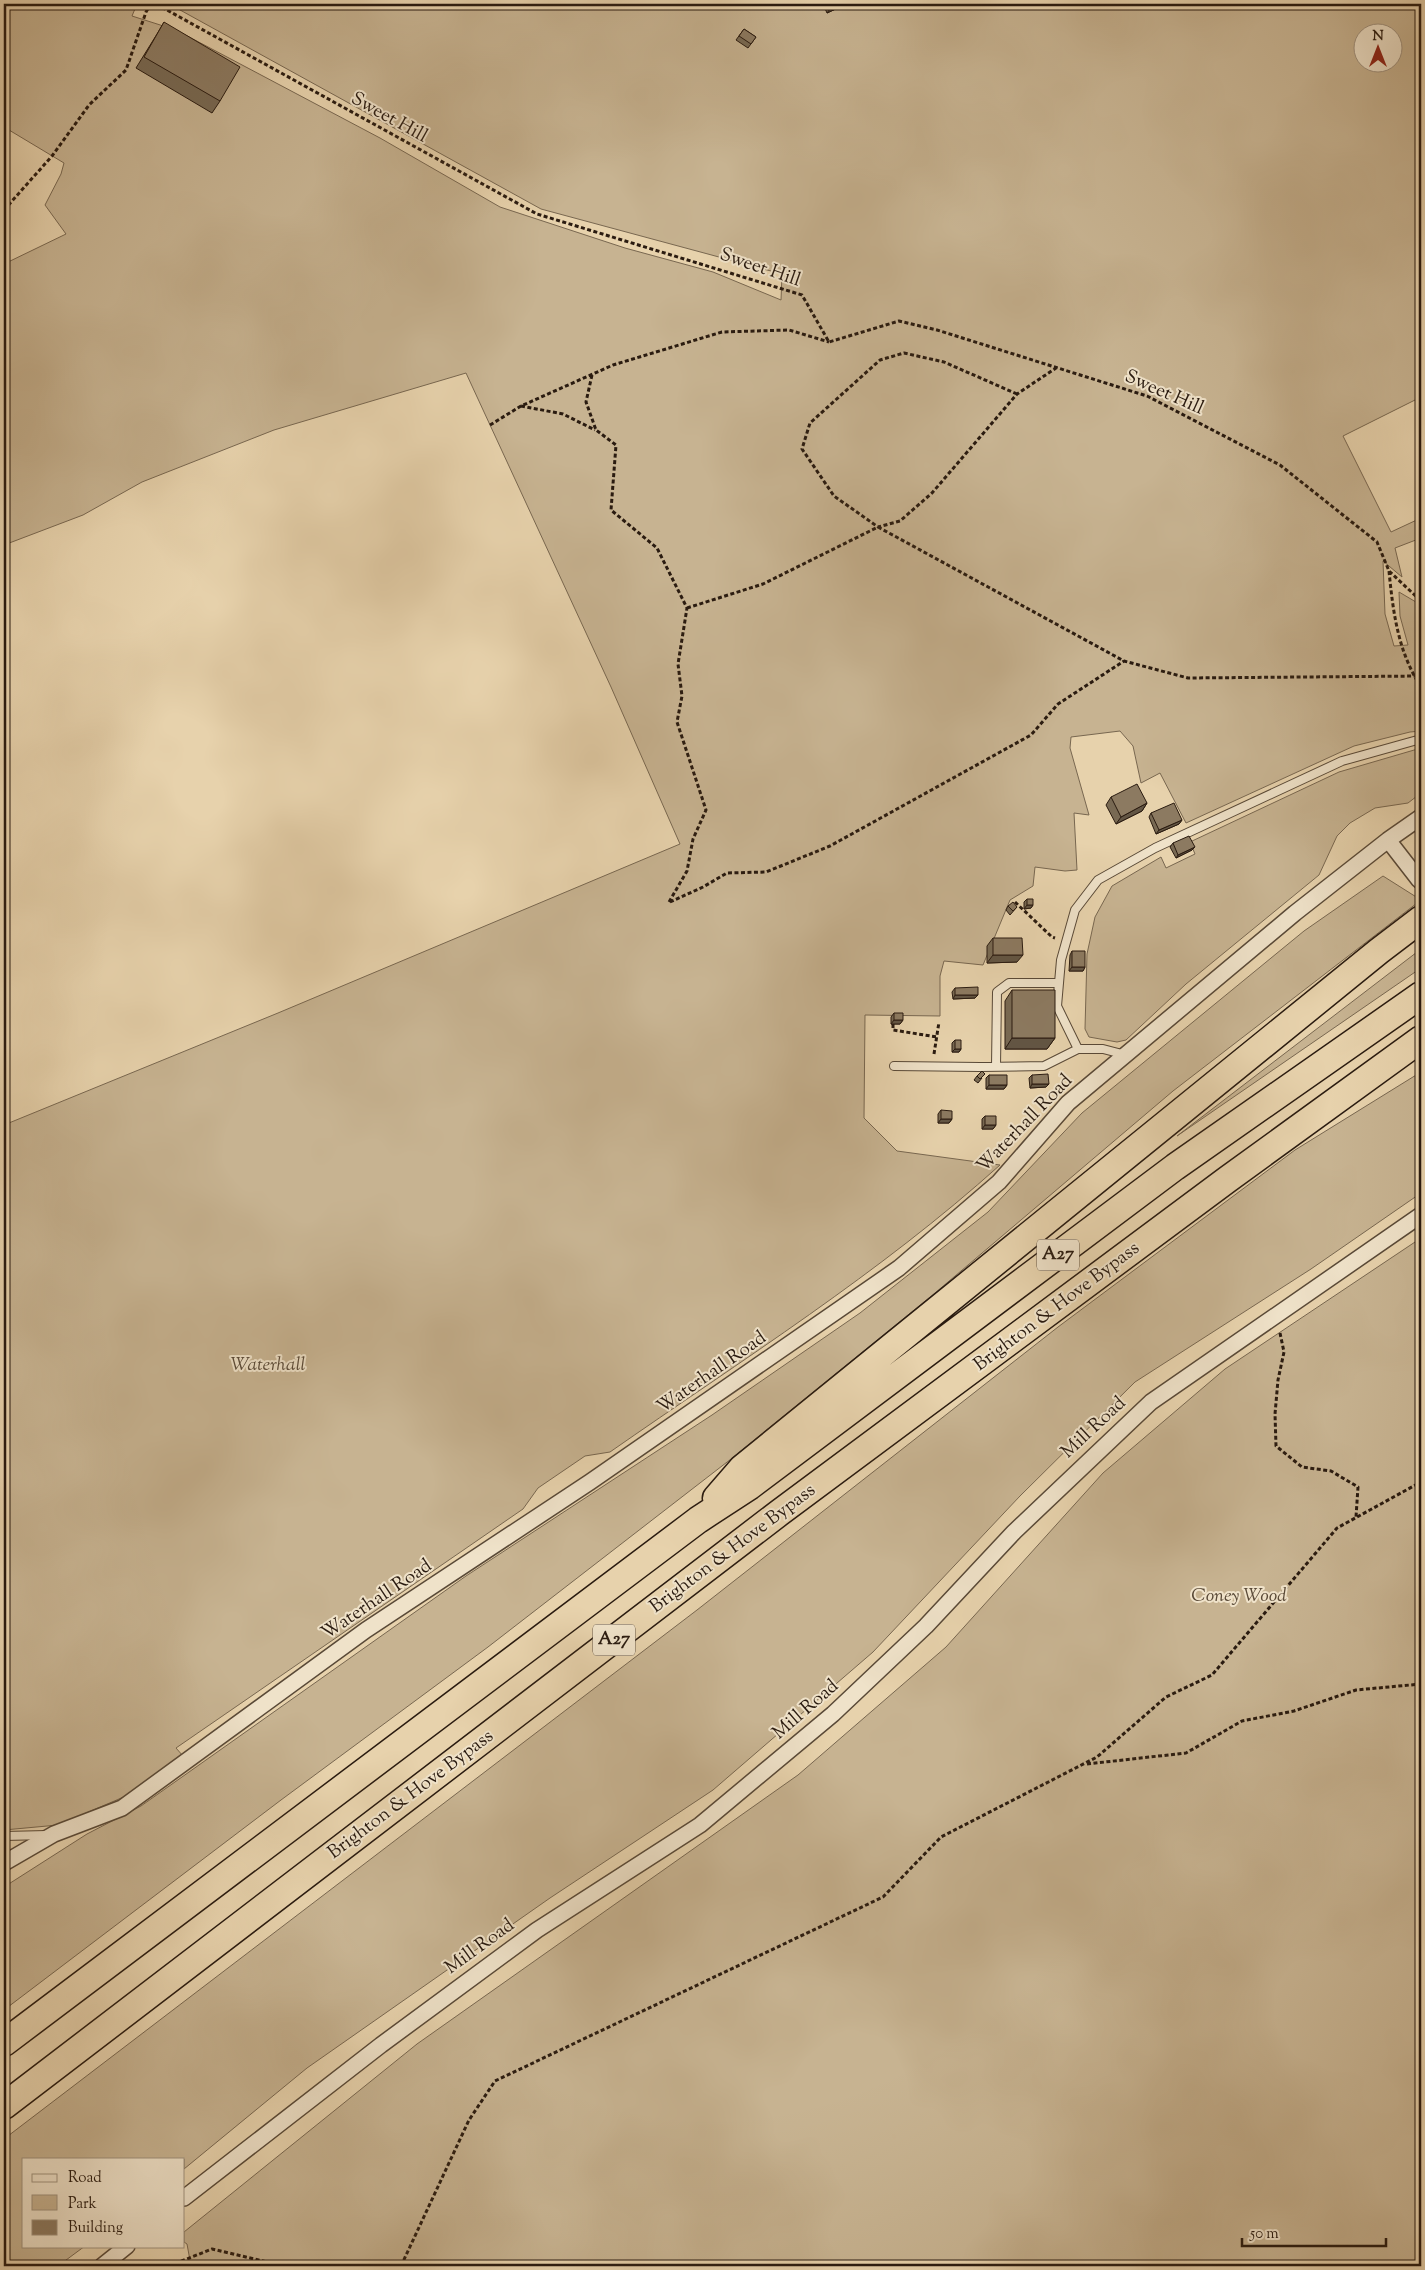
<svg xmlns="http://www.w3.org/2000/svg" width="1425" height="2270" font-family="'Sorts Mill Goudy',serif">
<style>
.green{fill:#c7b391;stroke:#786750;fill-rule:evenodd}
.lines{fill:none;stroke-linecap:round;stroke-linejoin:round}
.service-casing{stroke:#594937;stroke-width:10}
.minor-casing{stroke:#594937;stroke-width:18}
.trunk-casing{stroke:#2a1b10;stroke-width:29}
.path{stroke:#2a1b10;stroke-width:3;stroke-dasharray:4 2.5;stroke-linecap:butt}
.service{stroke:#efe2c9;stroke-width:8}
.minor{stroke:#efe2c9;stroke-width:15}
.trunk{stroke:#e7d2ac;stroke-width:26}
.wall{fill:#786953;stroke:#2a1b10}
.shaded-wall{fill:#625544;stroke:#2a1b10}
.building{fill:#8c7a61;stroke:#2a1b10}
.labels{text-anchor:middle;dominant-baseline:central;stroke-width:4;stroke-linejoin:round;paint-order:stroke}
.shield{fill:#efe2c9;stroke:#655748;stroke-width:1}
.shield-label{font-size:18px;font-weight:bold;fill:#2a1b10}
.street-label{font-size:19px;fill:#2a1b10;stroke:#efe2c9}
.park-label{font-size:19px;font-style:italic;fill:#594937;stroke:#efe2c9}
</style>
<rect width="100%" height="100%" fill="#e7d2ac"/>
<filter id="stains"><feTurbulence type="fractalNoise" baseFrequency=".004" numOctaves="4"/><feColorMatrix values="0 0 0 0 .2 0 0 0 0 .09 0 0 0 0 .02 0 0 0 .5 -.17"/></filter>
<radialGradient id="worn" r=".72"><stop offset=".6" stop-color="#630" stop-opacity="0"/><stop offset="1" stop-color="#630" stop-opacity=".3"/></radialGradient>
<path class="green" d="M4,4H137L132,16L176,30L380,138L500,207L625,248L713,272L781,300L782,274L541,209L171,5L1421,4V397L1343,436L1391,532L1421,518V538L1395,548L1402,577L1383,561L1385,614L1394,646L1408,645L1400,616L1399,592L1421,605V731L1410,732L1354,746L1186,823L1160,773L1141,783L1133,746L1120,731L1071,737L1070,748L1089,815L1074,813L1077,870L1065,871L1035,867L1033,886L1010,900L983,965L944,961L940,976V1016L865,1015L864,1118L897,1151L1000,1165C880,1273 742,1360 610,1452L585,1456L538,1488L523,1509L176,1748L183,1756L126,1796L58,1825L4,1830V1125L278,1013L680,844L611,687L466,373L274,430L142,482L83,515L4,545V264L66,234L45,205L61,174L64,163L4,127ZM1362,32H1392V62H1362Z
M1421,748V793L1408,803L1375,808L1350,823L1337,836L1319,875L1186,984L1126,1040L1117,1042L1089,1037L1085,1029L1087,954L1095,917L1112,886L1161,857L1166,868L1195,854L1190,842L1339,772Z
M1383,876L1421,900L1173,1091L935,1293L731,1459L488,1647L281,1800L4,2010V1887L87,1834L141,1806L466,1576L712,1415L860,1313L988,1212L1082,1113L1304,931Z
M1421,949V968L1177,1136Z
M1421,1072V1193L1311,1269L1135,1382L1020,1496L873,1652L713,1790L550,1898L307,2068L184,2169V2159H24V2246H85L58,2266H4V2139L697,1610L1058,1327L1295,1150Z
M1421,1238V2266H191L187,2244L184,2242V2232L417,2044L798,1775L946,1647L1103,1473L1225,1369Z"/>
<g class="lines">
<g class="service-casing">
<path id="service" d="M1126,1055L1103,1049H1078L1057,1006L1061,960L1075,910L1098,880L1155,848L1342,761L1421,739
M894,1066L980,1067L1044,1066L1078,1049
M996,1067L997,992L1009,983H1058
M4,1836L47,1835"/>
</g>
<g class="minor-casing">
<path id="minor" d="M1388,840L1419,880
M4,1863L54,1834L122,1808L366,1630L590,1482L899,1268L999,1182L1068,1103L1295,913L1388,840L1421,817
M184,2198L381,2045L537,1930L700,1825L833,1714L926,1626L1014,1532L1151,1402L1421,1215
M102,2266L127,2246"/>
</g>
<g class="trunk-casing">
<path id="trunk" d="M716,1498L742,1468L1379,951L1421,919
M4,2043L698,1520L750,1486L1175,1167L1421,995
M4,2106L779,1513L1228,1179L1421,1039"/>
</g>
<path class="path" d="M156,4L537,214L802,295L829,342L899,321L937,330L1147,396L1280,465L1377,542L1389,571L1421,601
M4,210L52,156L89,105L126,70L146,12L151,4
M592,375L586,402L596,430L616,445L611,510L657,548L687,608L678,664L682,696L677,722L706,810L693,839L687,871L669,902
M1017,394L944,362L904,353L880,360L810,423L802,449L834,496L878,527L900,521L932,493L1017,394L1056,368
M521,406L563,414L595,430
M490,425L521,406L613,365L722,332L789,330L829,342
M1389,571C1393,612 1398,652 1421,687
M687,608L763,584L878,527L1124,661L1188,678L1421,676
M670,902L703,887L727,873L766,872L830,846L1031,735L1058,704L1124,661
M1015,902L1052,937L1055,938
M893,1024V1030L937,1037
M934,1054L939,1022
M1280,1333L1284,1352L1278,1380L1275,1414L1276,1446L1302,1467L1331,1471L1358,1487L1356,1517
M1087,1764L1186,1753L1242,1721L1294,1711L1356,1690L1421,1684
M169,2266L212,2249L284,2266
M401,2266L469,2120L495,2081L883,1897L941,1837L1097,1757L1166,1697L1212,1675L1337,1528L1421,1482"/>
<use href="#service" class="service"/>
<use href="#minor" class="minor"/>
<use href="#trunk" class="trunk"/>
</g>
<path class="wall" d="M823,4H842L840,7L827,13Z
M164,22L220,101L212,113L136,68L157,34Z
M744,29L756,37L748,48L736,40Z
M1111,797L1147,803L1142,811L1116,824L1106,805Z
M1151,813L1182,820L1179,824L1156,834L1149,817Z
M1173,843L1192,850L1176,858L1170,847Z
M1027,899L1033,905L1031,908L1024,909V902Z
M1008,906L1017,907L1010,915L1006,910Z
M993,938L1017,962L987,963V946Z
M1072,951L1085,967L1083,971H1069L1070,955Z
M955,988L975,998L953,999L952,992Z
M1012,990L1055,1038L1047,1049H1005V1001Z
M894,1013L903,1020L900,1024H891V1017Z
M955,1040L961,1049L959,1052H952V1043Z
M989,1075L1007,1085L1004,1089H986V1078Z
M1032,1075L1049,1084L1046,1087L1030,1088L1029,1078Z
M977,1076L982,1078L978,1083L974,1080Z
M941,1110L952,1119L949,1123H938V1114Z
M985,1116L996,1125L993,1129H982V1119Z"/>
<path class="shaded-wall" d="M842,4L840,7L827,13L830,9Z
M1147,803L1142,811L1116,824L1121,817Z
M1182,820L1179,824L1156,834L1159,830Z
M1195,847L1192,850L1176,858L1178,855Z
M1027,905H1033L1031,908L1024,909Z
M993,955H1023L1017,962L987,963Z
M1072,967H1085L1083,971H1069Z
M955,995H978L975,998L953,999Z
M894,1020H903L900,1024H891Z
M1012,1038H1055L1047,1049H1005Z
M955,1049H961L959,1052H952Z
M1032,1084H1049L1046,1087L1030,1088Z
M989,1085H1007L1004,1089H986Z
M941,1119H952L949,1123H938Z
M985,1125H996L993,1129H982Z"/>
<path class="building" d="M827,4H841L830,9Z
M164,22L240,67L220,101L144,57Z
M744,29L756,37L751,44L739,36Z
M1137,784L1147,803L1121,817L1111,797Z
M1174,803L1182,820L1159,830L1151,813Z
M1189,836L1195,847L1178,855L1173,843Z
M1027,899H1033V905H1027Z
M1013,902L1017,907L1013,911L1008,906Z
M993,938H1022L1023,955H993Z
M1072,951H1085V967H1072Z
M978,987V995H955V988Z
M1012,990H1055V1038H1012Z
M894,1013H903V1020H894Z
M955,1040H961V1049H955Z
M982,1071L985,1074L980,1079L977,1076Z
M1048,1074L1049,1084H1032V1075Z
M989,1075H1007V1085H989Z
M941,1110L952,1111V1119H941Z
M985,1116H996V1125H985Z"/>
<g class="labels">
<g class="shield">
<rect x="1037" y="1239.5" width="42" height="31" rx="4"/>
<rect x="593" y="1624.5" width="42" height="31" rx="4"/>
</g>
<g class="shield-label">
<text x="1058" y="1255">A27</text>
<text x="614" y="1640">A27</text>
</g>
<g class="street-label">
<text transform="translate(389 118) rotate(29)">Sweet Hill</text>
<text transform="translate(760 268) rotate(19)">Sweet Hill</text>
<text transform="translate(1164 393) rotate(24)">Sweet Hill</text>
<text transform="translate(1025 1124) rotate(-46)">Waterhall Road</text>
<text transform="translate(1057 1307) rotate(-37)">Brighton &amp; Hove Bypass</text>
<text transform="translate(712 1373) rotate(-35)">Waterhall Road</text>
<text transform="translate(1094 1428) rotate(-43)">Mill Road</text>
<text transform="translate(733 1549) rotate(-37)">Brighton &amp; Hove Bypass</text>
<text transform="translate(377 1600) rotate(-34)">Waterhall Road</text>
<text transform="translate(806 1710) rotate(-41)">Mill Road</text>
<text transform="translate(411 1795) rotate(-37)">Brighton &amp; Hove Bypass</text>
<text transform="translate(480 1947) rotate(-36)">Mill Road</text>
</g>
<g class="park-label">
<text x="268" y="1365">Waterhall</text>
<text x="1239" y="1596">Coney Wood</text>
</g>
</g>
<rect width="1425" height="2270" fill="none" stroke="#e7d2ac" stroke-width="20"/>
<rect x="5" y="5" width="1415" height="2260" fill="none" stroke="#2a1b10" stroke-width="2.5"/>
<rect x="10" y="10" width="1405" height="2250" fill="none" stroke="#2a1b10"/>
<rect x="22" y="2158" width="162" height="90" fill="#efe2c9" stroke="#a0927f"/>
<rect x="32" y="2174" width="25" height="8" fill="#efe2c9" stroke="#a0927f"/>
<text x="68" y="2182" font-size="15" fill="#2a1b10">Road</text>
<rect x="32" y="2195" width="25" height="15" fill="#c7b391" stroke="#a0927f"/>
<text x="68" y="2208" font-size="15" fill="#2a1b10">Park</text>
<rect x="32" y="2220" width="25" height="15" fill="#8c7a61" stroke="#a0927f"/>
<text x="68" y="2232" font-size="15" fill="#2a1b10">Building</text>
<g transform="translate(1378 48)"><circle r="24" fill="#efe2c9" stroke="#a0927f"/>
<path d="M0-4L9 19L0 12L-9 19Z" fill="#8f2418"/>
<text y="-8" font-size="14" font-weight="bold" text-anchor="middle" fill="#2a1b10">N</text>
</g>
<path d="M1242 2238v8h144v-8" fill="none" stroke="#2a1b10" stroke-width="2.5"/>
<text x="1250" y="2238" font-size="15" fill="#2a1b10" stroke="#efe2c9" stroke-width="4" paint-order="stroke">50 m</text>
<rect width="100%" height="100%" filter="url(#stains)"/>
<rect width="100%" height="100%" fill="url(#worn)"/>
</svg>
